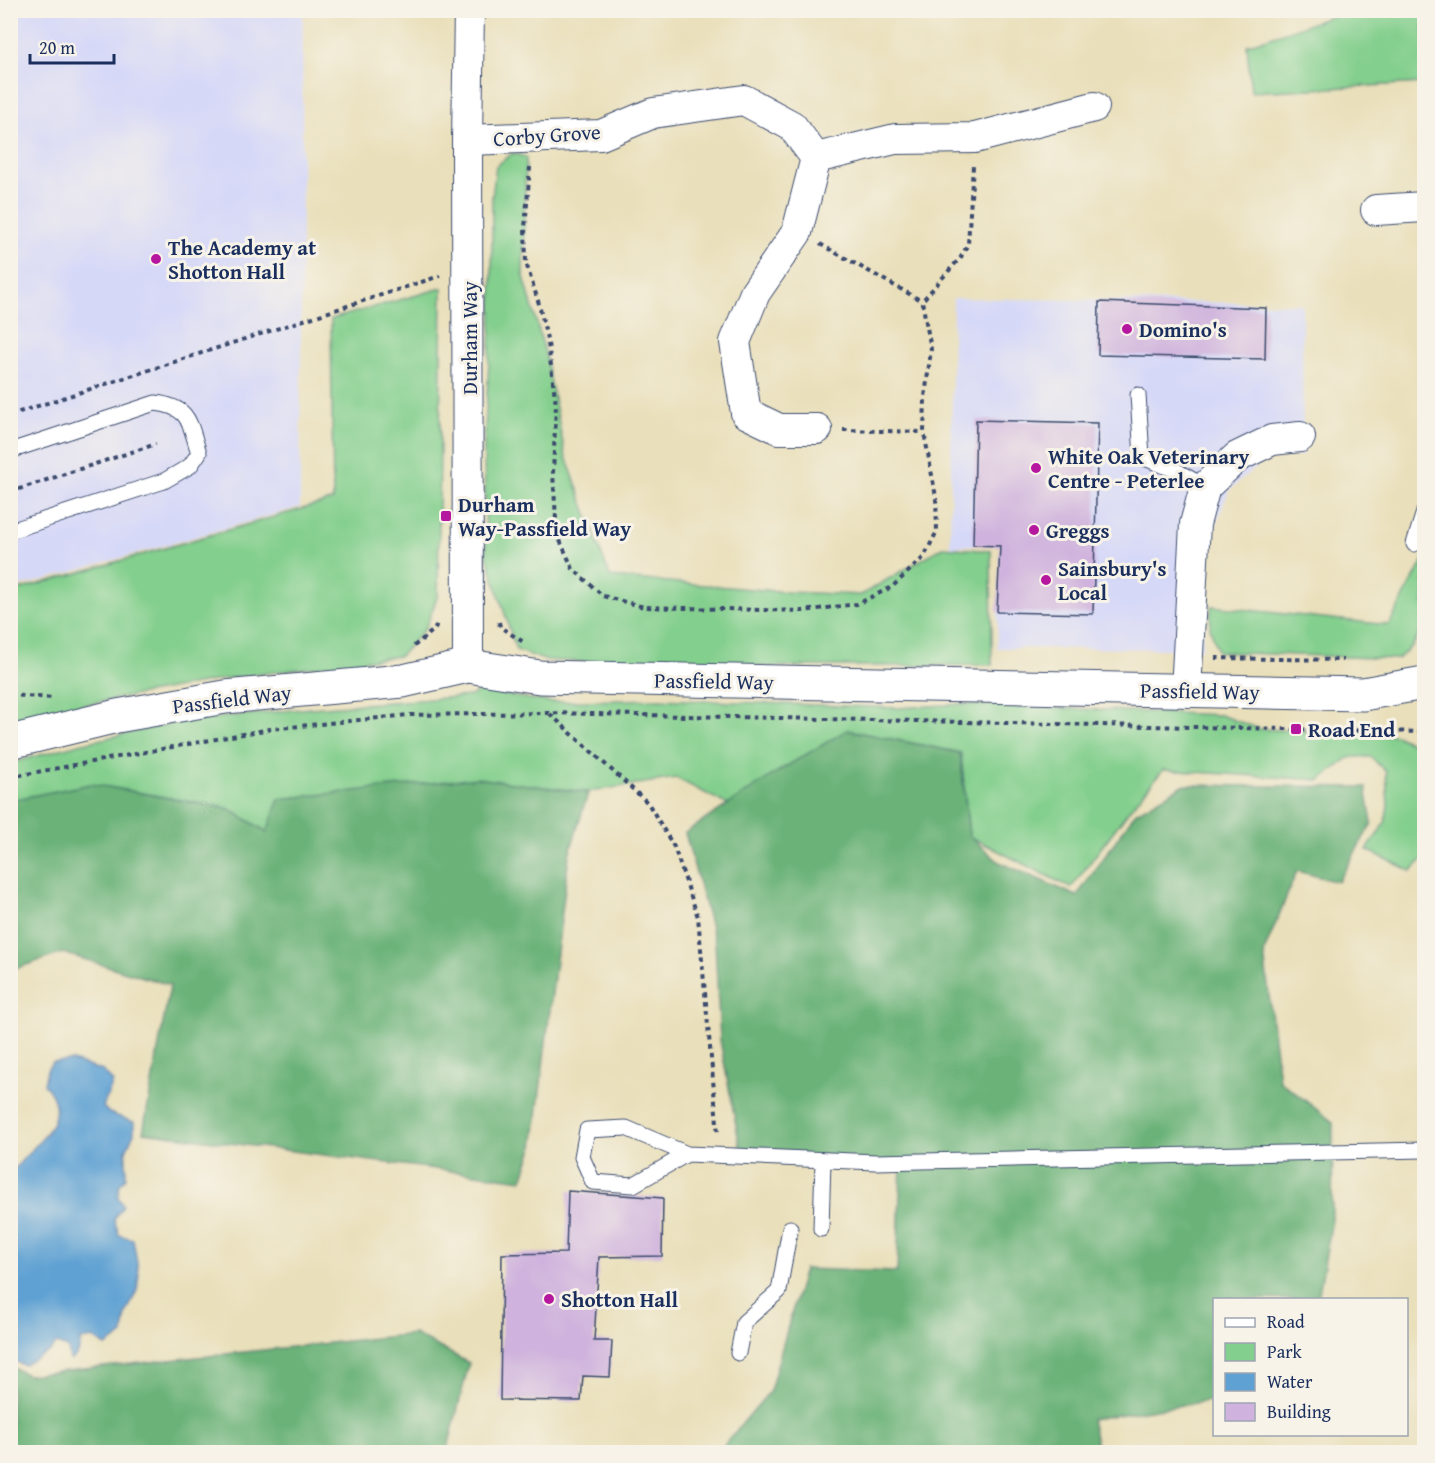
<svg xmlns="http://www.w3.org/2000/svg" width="1435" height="1463" font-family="'Gentium Book Plus',serif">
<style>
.built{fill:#d6d8f8}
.green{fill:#83cf8d;stroke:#4f7f76;stroke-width:1.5}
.forest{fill:#6ab278;stroke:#42706b;stroke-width:1.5}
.water{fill:#5fa1d3;stroke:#3d6898;stroke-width:1.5}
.building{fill:#cfb2dd}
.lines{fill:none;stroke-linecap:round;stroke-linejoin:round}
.service-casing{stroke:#3a496c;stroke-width:17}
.minor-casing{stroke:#3a496c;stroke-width:32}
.tertiary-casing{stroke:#3a496c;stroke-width:35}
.path{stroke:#3a496c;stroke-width:4;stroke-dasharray:4.5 4.5;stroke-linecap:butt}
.service{stroke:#fff;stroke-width:15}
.minor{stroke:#fff;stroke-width:30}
.tertiary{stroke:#fff;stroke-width:33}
.poi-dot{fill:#b5179e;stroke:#f7f3e8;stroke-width:2}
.labels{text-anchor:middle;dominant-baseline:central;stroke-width:6;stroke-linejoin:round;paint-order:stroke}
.street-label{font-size:21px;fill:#1b2f5e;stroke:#f7f3e8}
.poi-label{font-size:21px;font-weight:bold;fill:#1b2f5e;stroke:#f7f3e8;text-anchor:start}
</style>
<rect width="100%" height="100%" fill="#f7f3e8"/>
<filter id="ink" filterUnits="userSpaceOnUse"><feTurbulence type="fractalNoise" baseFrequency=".0167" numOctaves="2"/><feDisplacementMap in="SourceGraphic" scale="12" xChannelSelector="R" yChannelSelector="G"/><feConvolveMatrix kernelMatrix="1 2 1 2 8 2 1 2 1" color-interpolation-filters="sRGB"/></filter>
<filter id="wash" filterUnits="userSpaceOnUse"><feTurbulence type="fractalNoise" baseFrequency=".008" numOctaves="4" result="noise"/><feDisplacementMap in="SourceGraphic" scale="24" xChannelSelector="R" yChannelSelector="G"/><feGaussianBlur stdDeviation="1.35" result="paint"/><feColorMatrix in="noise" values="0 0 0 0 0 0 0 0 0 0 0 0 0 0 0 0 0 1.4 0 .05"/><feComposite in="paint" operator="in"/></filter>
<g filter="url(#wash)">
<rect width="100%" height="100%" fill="#e9dfba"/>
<path class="built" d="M11,11H303L300,507L11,589Z
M953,298L1302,304L1303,455L1270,456L1229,490L1206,550L1202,649L997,648L1000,546L973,545L950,547Z"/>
<path class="green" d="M1350,10L1424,11V83L1251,92L1247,45Z
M513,153L526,157L523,273L545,353L565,454L610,577L788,592L861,595L943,547L991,551L992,665L700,667L544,660L516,650L486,553L484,446L492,311V198L496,166Z
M442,288L438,595L425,629L400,656L230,678L71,707L11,722V592L333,500L331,319Z
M1424,559V626L1413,645L1398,659L1218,652L1210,628L1211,606L1389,625Z
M479,691L550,702L657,699L897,708L962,704L1220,715L1260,729L1396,735L1424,750V858L1411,871L1367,850L1385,823L1388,806L1386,772L1371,757H1350L1320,780L1163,770L1130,809L1071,888L969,836L961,753L847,730L728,805L676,778L587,792L478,779L280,799L267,832L228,808L91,784L11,800V763L79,744L185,721L311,708L471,696Z"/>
<path class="forest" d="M847,730L960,753L969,835L999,862L1077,896L1135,813L1183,785L1366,787L1372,823L1338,882L1297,871L1264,952L1279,1080L1333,1122L1332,1220L1318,1299L1214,1300V1400L1091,1419L1098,1452H718L770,1391L804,1269L897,1272L901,1164L742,1157L720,1040L715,942L685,833L782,769Z
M477,778L588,793L569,855L533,1148L522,1180L143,1132L170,985L63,953L11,970V976V800L91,784L229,809L267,832L279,799Z
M414,1334L469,1363L447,1452H11V1367L28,1375Z"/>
<path class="water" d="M72,1061L103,1071L113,1082L103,1107L109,1113L134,1122V1133L126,1151V1178L120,1184L118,1197L123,1206L114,1219L119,1235L133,1239L139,1274L137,1290L126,1314L123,1334L106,1346L93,1338L81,1340L78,1353L70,1361L68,1348L56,1344L51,1350L24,1365L11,1360V1174C31,1144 77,1121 44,1084L47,1069L53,1062Z"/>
<g id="blocks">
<path class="building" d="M1099,302L1266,308L1265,359L1098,355Z
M976,420L1098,423L1093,614L997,612L1000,546L973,545Z
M568,1191L663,1198L662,1256L599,1257L594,1341H612L610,1377L583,1376L581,1401L500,1400L502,1254L566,1253Z"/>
</g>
</g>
<g filter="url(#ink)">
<use href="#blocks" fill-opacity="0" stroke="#3a496c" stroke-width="1.5"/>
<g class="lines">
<g class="service-casing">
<path id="service" d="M1138,395L1142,457L1173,469L1205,487
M10,451L155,403C191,407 189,423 199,453L190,466L164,481L10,531
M1414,544L1424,512
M687,1154L633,1185L593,1182L582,1157L587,1130L626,1128L687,1154L876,1162L1424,1150
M821,1229L823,1160
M738,1353L744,1322L779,1291L790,1228"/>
</g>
<g class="minor-casing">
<path id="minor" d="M467,140L601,135L653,113L744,100L792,126L816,158L797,232L755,293L735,342L746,413L779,429H817
M816,158L895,139L975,138L1094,107
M1376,210L1424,207
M468,666L467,140L469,10
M1186,691L1195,524L1205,487L1237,457L1272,440L1300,437"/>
</g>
<g class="tertiary-casing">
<path id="tertiary" d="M10,742L117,716L225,697L403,681L468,666L540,677L1363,694L1424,683"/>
</g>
<path class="path" d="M530,167L525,228L526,263L539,304L548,343L556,405L553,473L557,534L573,569L603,596L644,607L803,611L857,604L892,587L924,557L937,531L936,497L924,432L925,397L931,349L922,301L961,257L968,244L973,166
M820,244L922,301
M10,415L440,276
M843,430L924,432
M10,492L156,444
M499,622L500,627L525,643
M414,646L435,629L437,622
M1215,658L1343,660
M10,695L53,698
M550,714L648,803L674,847L698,917L718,1134
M10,777L270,729L409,715L548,713L1424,732
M1424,1452V1446"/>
<use href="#service" class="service"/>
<use href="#minor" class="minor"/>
<use href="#tertiary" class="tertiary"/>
</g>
</g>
<g class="poi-dot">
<circle cx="156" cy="259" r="6"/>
<circle cx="1127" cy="329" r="6"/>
<circle cx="1036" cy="468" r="6"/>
<rect x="440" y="510" width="12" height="12" rx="3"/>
<circle cx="1034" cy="530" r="6"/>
<circle cx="1046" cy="580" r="6"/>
<rect x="1290" y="723" width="12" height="12" rx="3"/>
<circle cx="549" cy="1299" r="6"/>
</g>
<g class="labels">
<g class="street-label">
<text transform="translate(547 135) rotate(-4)">Corby Grove</text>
<text transform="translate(469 338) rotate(-90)">Durham Way</text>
<text transform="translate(714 681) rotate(1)">Passfield Way</text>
<text transform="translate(1200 691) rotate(1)">Passfield Way</text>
<text transform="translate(232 699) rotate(-7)">Passfield Way</text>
</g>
<g class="poi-label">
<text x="168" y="247">The Academy at<tspan x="168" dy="24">Shotton Hall</tspan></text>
<text x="1139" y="329">Domino's</text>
<text x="1048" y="456">White Oak Veterinary<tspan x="1048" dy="24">Centre - Peterlee</tspan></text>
<text x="458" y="504">Durham<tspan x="458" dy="24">Way-Passfield Way</tspan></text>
<text x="1046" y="530">Greggs</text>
<text x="1058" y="568">Sainsbury's<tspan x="1058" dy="24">Local</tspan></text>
<text x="1308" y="729">Road End</text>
<text x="561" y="1299">Shotton Hall</text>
</g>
</g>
<rect width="1435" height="1463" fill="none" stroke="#f7f3e8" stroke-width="36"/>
<rect x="1213" y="1298" width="195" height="138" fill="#f7f3e8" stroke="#9fa5b1" stroke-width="1.5"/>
<rect x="1225" y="1318" width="30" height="9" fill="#ffffff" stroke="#9fa5b1" stroke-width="1.5"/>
<text x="1267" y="1328" font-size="18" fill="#1b2f5e">Road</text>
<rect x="1225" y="1343" width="30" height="18" fill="#83cf8d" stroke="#9fa5b1" stroke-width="1.5"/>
<text x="1267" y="1358" font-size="18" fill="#1b2f5e">Park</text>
<rect x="1225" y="1373" width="30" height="18" fill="#5fa1d3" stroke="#9fa5b1" stroke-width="1.5"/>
<text x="1267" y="1388" font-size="18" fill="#1b2f5e">Water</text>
<rect x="1225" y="1403" width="30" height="18" fill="#cfb2dd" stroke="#9fa5b1" stroke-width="1.5"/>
<text x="1267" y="1418" font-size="18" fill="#1b2f5e">Building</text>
<path d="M30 54v9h84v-9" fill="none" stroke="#1b2f5e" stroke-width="3"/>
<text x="39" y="54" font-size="18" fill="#1b2f5e" stroke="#f7f3e8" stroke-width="4.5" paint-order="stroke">20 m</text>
</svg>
